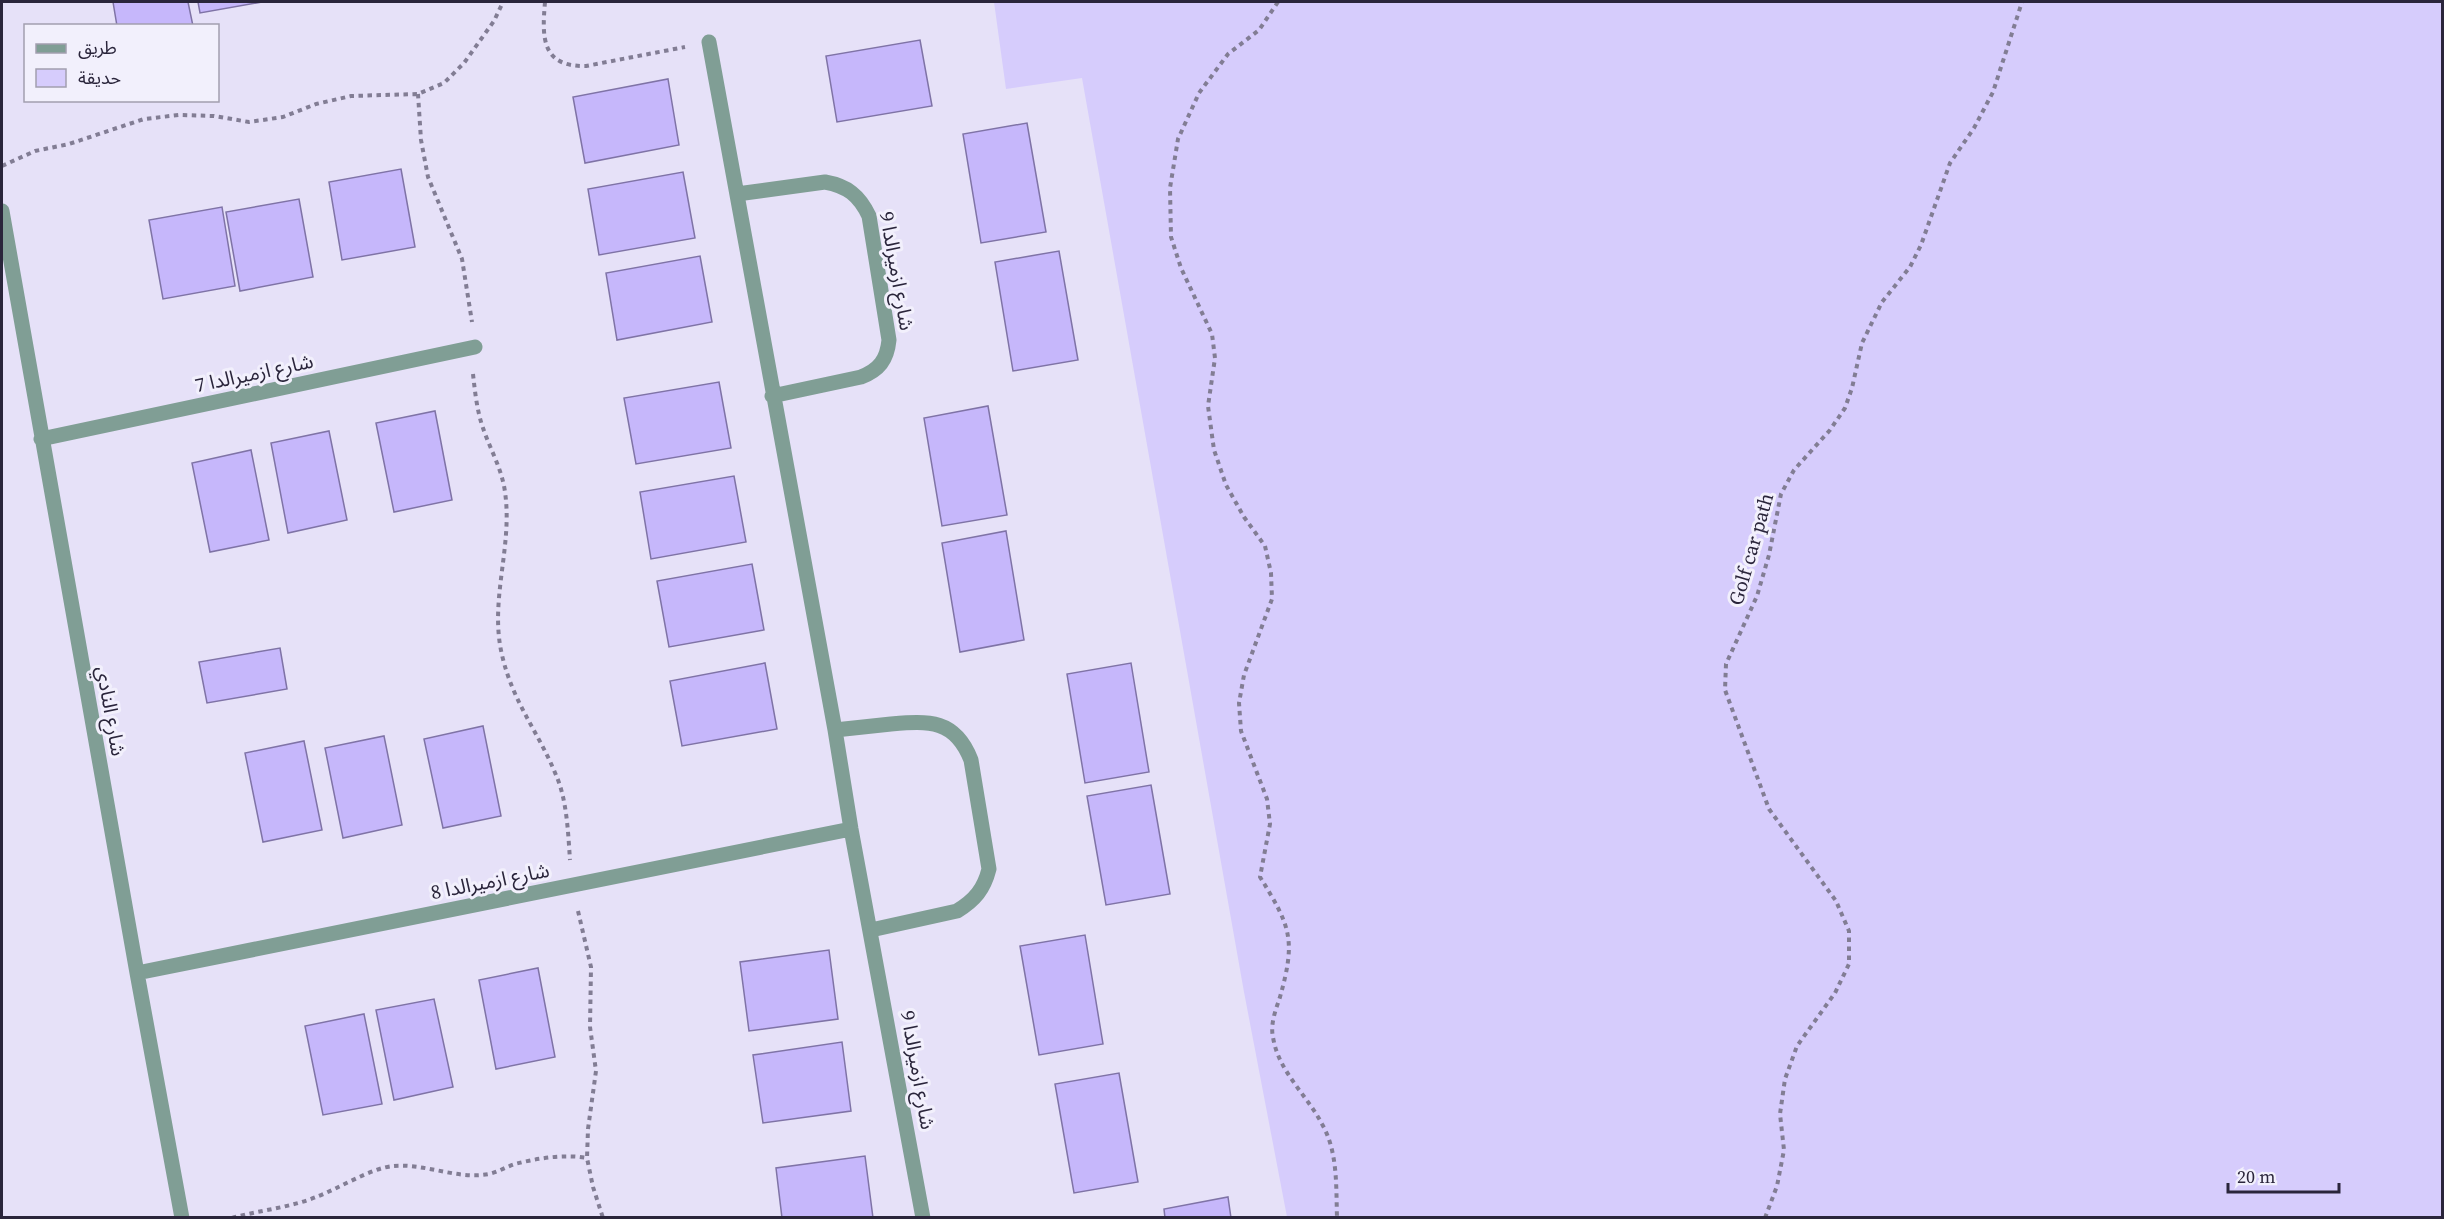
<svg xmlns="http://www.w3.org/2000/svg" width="2444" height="1219" font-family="'Source Serif 4','Noto Sans Arabic',serif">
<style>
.green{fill:#d6ccfc}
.building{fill:#c6b7fb;stroke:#7f73a6;stroke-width:1.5}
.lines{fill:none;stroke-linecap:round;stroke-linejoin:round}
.path{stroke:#827d94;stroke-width:4;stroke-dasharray:4.5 4.5;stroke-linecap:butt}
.minor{stroke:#809e95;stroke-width:15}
.labels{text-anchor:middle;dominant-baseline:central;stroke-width:6;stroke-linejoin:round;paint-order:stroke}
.street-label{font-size:20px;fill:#2a253b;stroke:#f2f0fc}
</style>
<rect width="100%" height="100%" fill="#e6e1f8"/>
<path class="green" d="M994,2H2442V1217H1287L1244,992L1082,78L1006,89Z"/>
<path class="building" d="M113,2H188L193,26H117Z
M198,2H262L200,13Z
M920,40L932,106L837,122L826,56Z
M668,79L679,145L585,163L573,97Z
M1027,123L1046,232L981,243L963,134Z
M401,169L415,247L342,260L329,182Z
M683,172L695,238L599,255L588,189Z
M299,199L313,277L240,291L226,212Z
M222,207L235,286L163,299L149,220Z
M1059,251L1078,360L1013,371L995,262Z
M700,256L712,322L617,340L606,273Z
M719,382L731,448L636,464L624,398Z
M988,406L1007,515L942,526L924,418Z
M435,411L452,500L394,512L376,423Z
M329,431L347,520L288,533L271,443Z
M251,450L269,540L210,552L192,463Z
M734,476L746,542L651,559L640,492Z
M1006,531L1024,640L960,652L942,543Z
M752,564L764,630L669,647L657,581Z
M280,648L287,689L207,703L199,662Z
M765,663L777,729L682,746L670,681Z
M1131,663L1149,772L1085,783L1067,674Z
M483,726L501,816L443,828L424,739Z
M384,736L402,825L343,838L325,748Z
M304,741L322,830L263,842L245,753Z
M1151,785L1170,894L1106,905L1087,796Z
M1085,935L1103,1044L1039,1055L1020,946Z
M829,950L838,1019L749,1031L740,962Z
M538,968L555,1057L496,1069L479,980Z
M434,999L453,1087L394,1100L376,1010Z
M364,1014L382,1104L323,1115L305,1026Z
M842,1042L851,1111L763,1123L753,1055Z
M1119,1073L1138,1182L1074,1193L1055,1084Z
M865,1156L873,1218H782L776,1168Z
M1228,1197L1231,1218H1165L1164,1209Z"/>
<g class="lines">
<path class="path" d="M545,2C542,37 541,67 586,66L685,47
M1278,2L1259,30L1228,54L1199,93L1178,139L1170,188L1171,237L1181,268L1212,334L1215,358L1208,406L1214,450L1226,485L1244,517L1265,546L1271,573L1272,599L1244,675L1239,703L1241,731L1267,799L1270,824L1260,877C1291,927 1296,940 1280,997C1276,1009 1270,1024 1273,1037C1278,1071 1307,1095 1322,1124C1338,1152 1336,1186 1337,1218
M418,94L421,140L428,177L462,259L472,322
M2,166L35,151L69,144L144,119L179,115L214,116L249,122L283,117L316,104L351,96L418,94L444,83L464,63L494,21L503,2
M473,374C475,392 477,411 483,428C490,449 502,469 505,492C513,547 489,600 502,655C513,703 538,731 556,775C567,800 568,832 570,860
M578,911L591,967L590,1027L596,1071L588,1129L587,1158L593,1187L603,1218
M232,1218C260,1210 289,1208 316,1197C338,1189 371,1168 393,1166C425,1163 457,1180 489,1174C498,1172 506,1167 515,1164C538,1158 565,1154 587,1158
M1765,1218L1777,1186L1784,1150L1780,1114L1785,1079L1797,1046L1835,993L1849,964V931L1836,901L1769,809L1725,690L1726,664L1757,596L1769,555L1781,494L1794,470L1830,430L1845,408L1852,388L1862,343L1882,302L1910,267L1921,245L1950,163L1974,128L1993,92L2022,2"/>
<path class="minor" d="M709,42L835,730L851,829L923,1218
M737,194L825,182C847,186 859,195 869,216L889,340C887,360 879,370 861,377L772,396
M2,211L137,973L182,1218
M41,439L475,347
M835,730C853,728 872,726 891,724C929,721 955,719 971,760L989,869C984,889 975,900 957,911L871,930
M137,973L851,829"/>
</g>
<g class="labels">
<g class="street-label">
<text transform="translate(897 271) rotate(80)">شارع ازميرالدا 9</text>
<text transform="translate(254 373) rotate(-12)">شارع ازميرالدا 7</text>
<text transform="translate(1751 549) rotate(-74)">Golf car path</text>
<text transform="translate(111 711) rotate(80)">شارع النادي</text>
<text transform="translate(490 881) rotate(-11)">شارع ازميرالدا 8</text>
<text transform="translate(918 1070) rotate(80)">شارع ازميرالدا 9</text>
</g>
</g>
<rect width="2444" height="1219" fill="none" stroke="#2a253b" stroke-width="6"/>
<rect x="24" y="24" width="195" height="78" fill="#f2f0fc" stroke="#a29faf" stroke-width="1.5"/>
<rect x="36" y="44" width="30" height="9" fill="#809e95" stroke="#a29faf" stroke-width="1.5"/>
<text x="78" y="54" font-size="18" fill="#2a253b">طريق</text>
<rect x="36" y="69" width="30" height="18" fill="#d6ccfc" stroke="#a29faf" stroke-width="1.5"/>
<text x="78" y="84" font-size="18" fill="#2a253b">حديقة</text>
<path d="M2228 1183v9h111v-9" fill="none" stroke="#2a253b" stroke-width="3"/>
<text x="2237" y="1183" font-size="18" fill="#2a253b" stroke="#f2f0fc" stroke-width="4.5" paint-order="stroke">20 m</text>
</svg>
